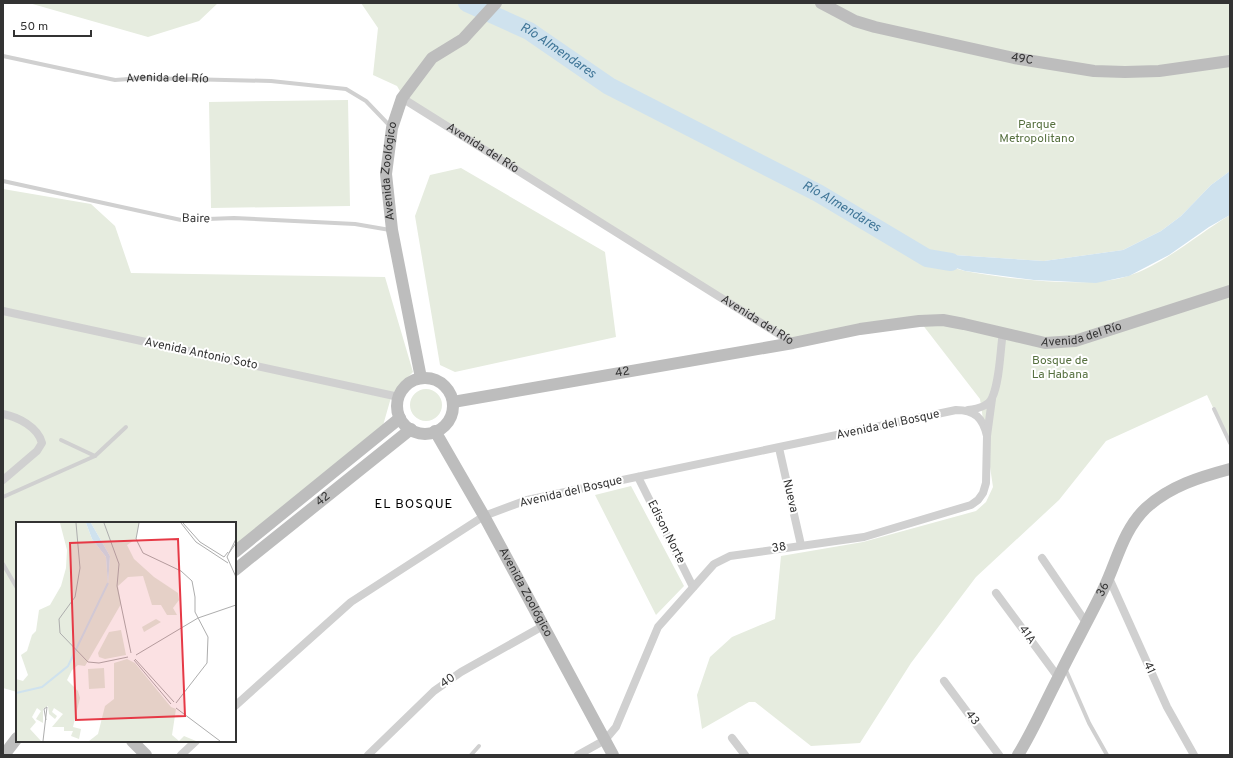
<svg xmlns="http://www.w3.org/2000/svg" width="1233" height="758" font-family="Overpass,sans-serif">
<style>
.green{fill:#e6ecdf}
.water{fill:#cfe2ee}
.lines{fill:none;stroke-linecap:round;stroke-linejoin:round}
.river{stroke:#cfe2ee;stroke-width:18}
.lane{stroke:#d0d0d0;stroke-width:4}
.street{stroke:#d0d0d0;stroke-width:8}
.secondary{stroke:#bdbdbd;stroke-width:12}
.labels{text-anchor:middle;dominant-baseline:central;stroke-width:4;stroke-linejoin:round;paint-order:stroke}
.street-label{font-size:12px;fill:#333;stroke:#fff}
.park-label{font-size:12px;fill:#56703f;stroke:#fff}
.water-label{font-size:13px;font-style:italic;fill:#3f7597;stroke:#fff}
.neighbourhood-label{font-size:13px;letter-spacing:1px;fill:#000;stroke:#fff}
.inset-river{fill:none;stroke:#cfe2ee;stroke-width:2}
.inset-road{fill:none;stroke:#adadad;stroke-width:1}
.view{fill:#e63946;fill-opacity:0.15;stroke:#e63946;stroke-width:2}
.inset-edge{fill:none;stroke:#333;stroke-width:2}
</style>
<rect width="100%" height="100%" fill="#fff"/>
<path class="green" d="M29,3H218L199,21L148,37Z
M361,3H1230V171L1211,185L1181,216L1161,231L1123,250L1044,261L954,255L928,258C940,263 953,268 965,271C1006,279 1091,289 1128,276C1163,265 1198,234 1230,215V443L1207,395L1106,441L1059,500L976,577L911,663L860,743L811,746L755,702H749L702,729L697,695L710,657L732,637L775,619L781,556L863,542L976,511L986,502L993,487L980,399L922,324L793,343L404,98L397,86L373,75L378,28Z
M348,100L350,206L211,208L209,102Z
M461,168L605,252L616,337L455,372L440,365L415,216L430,175Z
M3,189L91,204L115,226L131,273L385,277L413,372L392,394L382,429L235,549V523H17V692L3,688Z
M410 405a16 16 0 1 1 32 0a16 16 0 1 1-32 0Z
M631,486L684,586L656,615L595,495Z"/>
<path class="water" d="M1230,171V215L1209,227L1169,255L1129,276L1096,283L1034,280L965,271L927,258L954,255L1044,261L1123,250L1161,231L1181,216L1211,185Z"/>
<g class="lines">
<path class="river" id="s1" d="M467,3L529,31L609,86L818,193L927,258L951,262"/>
<g class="lane">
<path id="s2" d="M3,56L115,80L143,78L271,81L346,89L366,101L390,126"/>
<path d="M3,181L181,220L234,218L355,224L390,230"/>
<path d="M1214,409L1230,443"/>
<path d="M61,440L95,456"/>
<path d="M3,497L95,456L126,427"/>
<path d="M3,564L17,588"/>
<path d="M1065,668L1089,723L1107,755"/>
<path d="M471,755L479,746"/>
</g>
<g class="street">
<path id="s3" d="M402,98L793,343"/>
<path d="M3,311L399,397"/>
<path d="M968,410C976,409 988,407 992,398C1000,381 1000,351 1003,332"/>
<path d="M3,414C18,417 38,427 42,443L37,451L3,480"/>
<path d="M779,448L801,545"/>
<path d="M638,477L693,587"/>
<path d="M1042,558L1087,624"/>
<path d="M1109,578L1167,707L1194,755"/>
<path d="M996,593L1058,677"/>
<path d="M944,681L999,755"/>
<path d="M235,706L351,602L484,516L527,500L956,410C975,410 983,418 987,436"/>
<path d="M732,738L745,755"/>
<path d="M181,755L196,741"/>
<path d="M368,755L434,691L461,672L543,626"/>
<path d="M578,755L605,740L616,727L658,627L714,564L730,556L864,537L971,505L978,500L983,493L986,483L987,436L992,399"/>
</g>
<g class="secondary">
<path id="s4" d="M821,3L855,21L875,27L1014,58L1094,71L1125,72L1159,71L1230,61"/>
<path id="s5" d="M421,378L392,230L386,174L392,128L402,98L432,58L463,39L496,3"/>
<circle cx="425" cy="406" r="28"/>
<path id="s6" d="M453,402L793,343L860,329L919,321L943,320L964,324L1045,343L1075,341L1230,291"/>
<path id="s7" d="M435,431L484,516L613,755"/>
<path d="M235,552L400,418"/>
<path id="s8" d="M235,570L411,429"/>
<path d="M132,741L146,755"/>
<path d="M4,755L17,738"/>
<path id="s9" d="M1018,755C1033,731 1044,705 1057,680C1072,649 1089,619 1104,588C1117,561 1123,530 1146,508C1170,486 1200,477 1230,469"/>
</g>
</g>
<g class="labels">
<g class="street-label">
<text stroke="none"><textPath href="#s4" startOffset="210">49C</textPath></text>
<text stroke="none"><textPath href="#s2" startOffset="167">Avenida del Río</textPath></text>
<text stroke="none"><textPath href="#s3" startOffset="95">Avenida del Río</textPath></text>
<text stroke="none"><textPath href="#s5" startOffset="210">Avenida Zoológico</textPath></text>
<text transform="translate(196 219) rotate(1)">Baire</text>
<text stroke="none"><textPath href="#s3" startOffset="419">Avenida del Río</textPath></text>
<text stroke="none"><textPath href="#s6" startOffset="639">Avenida del Río</textPath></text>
<text transform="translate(201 354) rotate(12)">Avenida Antonio Soto</text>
<text stroke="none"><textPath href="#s6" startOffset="172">42</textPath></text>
<text transform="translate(888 425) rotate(-12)">Avenida del Bosque</text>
<text transform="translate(571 492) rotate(-13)">Avenida del Bosque</text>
<text transform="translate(790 496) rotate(77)">Nueva</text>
<text stroke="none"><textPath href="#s8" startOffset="113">42</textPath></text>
<text transform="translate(666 532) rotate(63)">Edison Norte</text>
<text transform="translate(779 548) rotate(-9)">38</text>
<text stroke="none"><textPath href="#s9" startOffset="186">36</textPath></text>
<text stroke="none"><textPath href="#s7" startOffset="185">Avenida Zoológico</textPath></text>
<text transform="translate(1027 635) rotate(54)">41A</text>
<text transform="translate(1149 668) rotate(66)">41</text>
<text transform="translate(448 681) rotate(-35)">40</text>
<text transform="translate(972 718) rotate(53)">43</text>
</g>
<g class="park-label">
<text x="1037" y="125">Parque<tspan x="1037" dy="14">Metropolitano</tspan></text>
<text x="1060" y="361">Bosque de<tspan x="1060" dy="14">La Habana</tspan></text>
</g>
<g class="water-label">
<text stroke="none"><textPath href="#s1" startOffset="103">Río Almendares</textPath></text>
<text stroke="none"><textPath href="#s1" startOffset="427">Río Almendares</textPath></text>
</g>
<g class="neighbourhood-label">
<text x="414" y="505">EL BOSQUE</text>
</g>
</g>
<g transform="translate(16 522)">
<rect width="220" height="220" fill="#fff"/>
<path d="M44,1H70L76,17L90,35L92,62L94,34L75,1H123L120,17L111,23L118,37L138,55L162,71L163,78L157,86L161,93H151L145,83H136L127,54L112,55L102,64L105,82L72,139L69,144L62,143L56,148L51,158L62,169L64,176L57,205L65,207L63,217L55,214L57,209H48V205H36L47,192L38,186L36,190L41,194L39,197L33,192L32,184L27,187V201L20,197L25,189L21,186L16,195L20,200L14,207L25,219H0V157L7,159L12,153L5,133L11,129L16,113L20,109L23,88L34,83L45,64L50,46L51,28ZM140,97L145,100L128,110L126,105ZM105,108L110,133L89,137L83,135L82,131L93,110ZM111,137L119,141L155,185L160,187L156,213L163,219L168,214L180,219H73L82,212L89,184L98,177V141ZM88,146L89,166L73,167L72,147Z" fill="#e6ecdf"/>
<path d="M70,1H75L94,34L92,63L90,35L76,17Z" fill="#cfe2ee"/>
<path class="inset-river" d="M0,171L26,165L52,144L92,61"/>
<path class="inset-road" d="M60,1L64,46L59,75L43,97L44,111L72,140L83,141L112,135M88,1L103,42L101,64L115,131M123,1L120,17L127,31L165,49L176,59L179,75V90L192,115L191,141L160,181M165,1L180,20L212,41M167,1L184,20L208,35L212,30M220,17L211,35L220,55M213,31L220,21M120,133L182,96L220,83M119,137L158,180M118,138L155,182M160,186L204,219M27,219L31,185L28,187L30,198"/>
<path class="view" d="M162,17L169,194L60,198L54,21Z"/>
<rect width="220" height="220" class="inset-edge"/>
</g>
<rect width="1233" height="758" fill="none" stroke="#333333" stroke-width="8"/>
<path d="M14 30v6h77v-6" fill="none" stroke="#333333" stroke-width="2"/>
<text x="20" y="30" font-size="12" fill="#333333" stroke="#ffffff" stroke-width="3" paint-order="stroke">50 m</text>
</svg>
